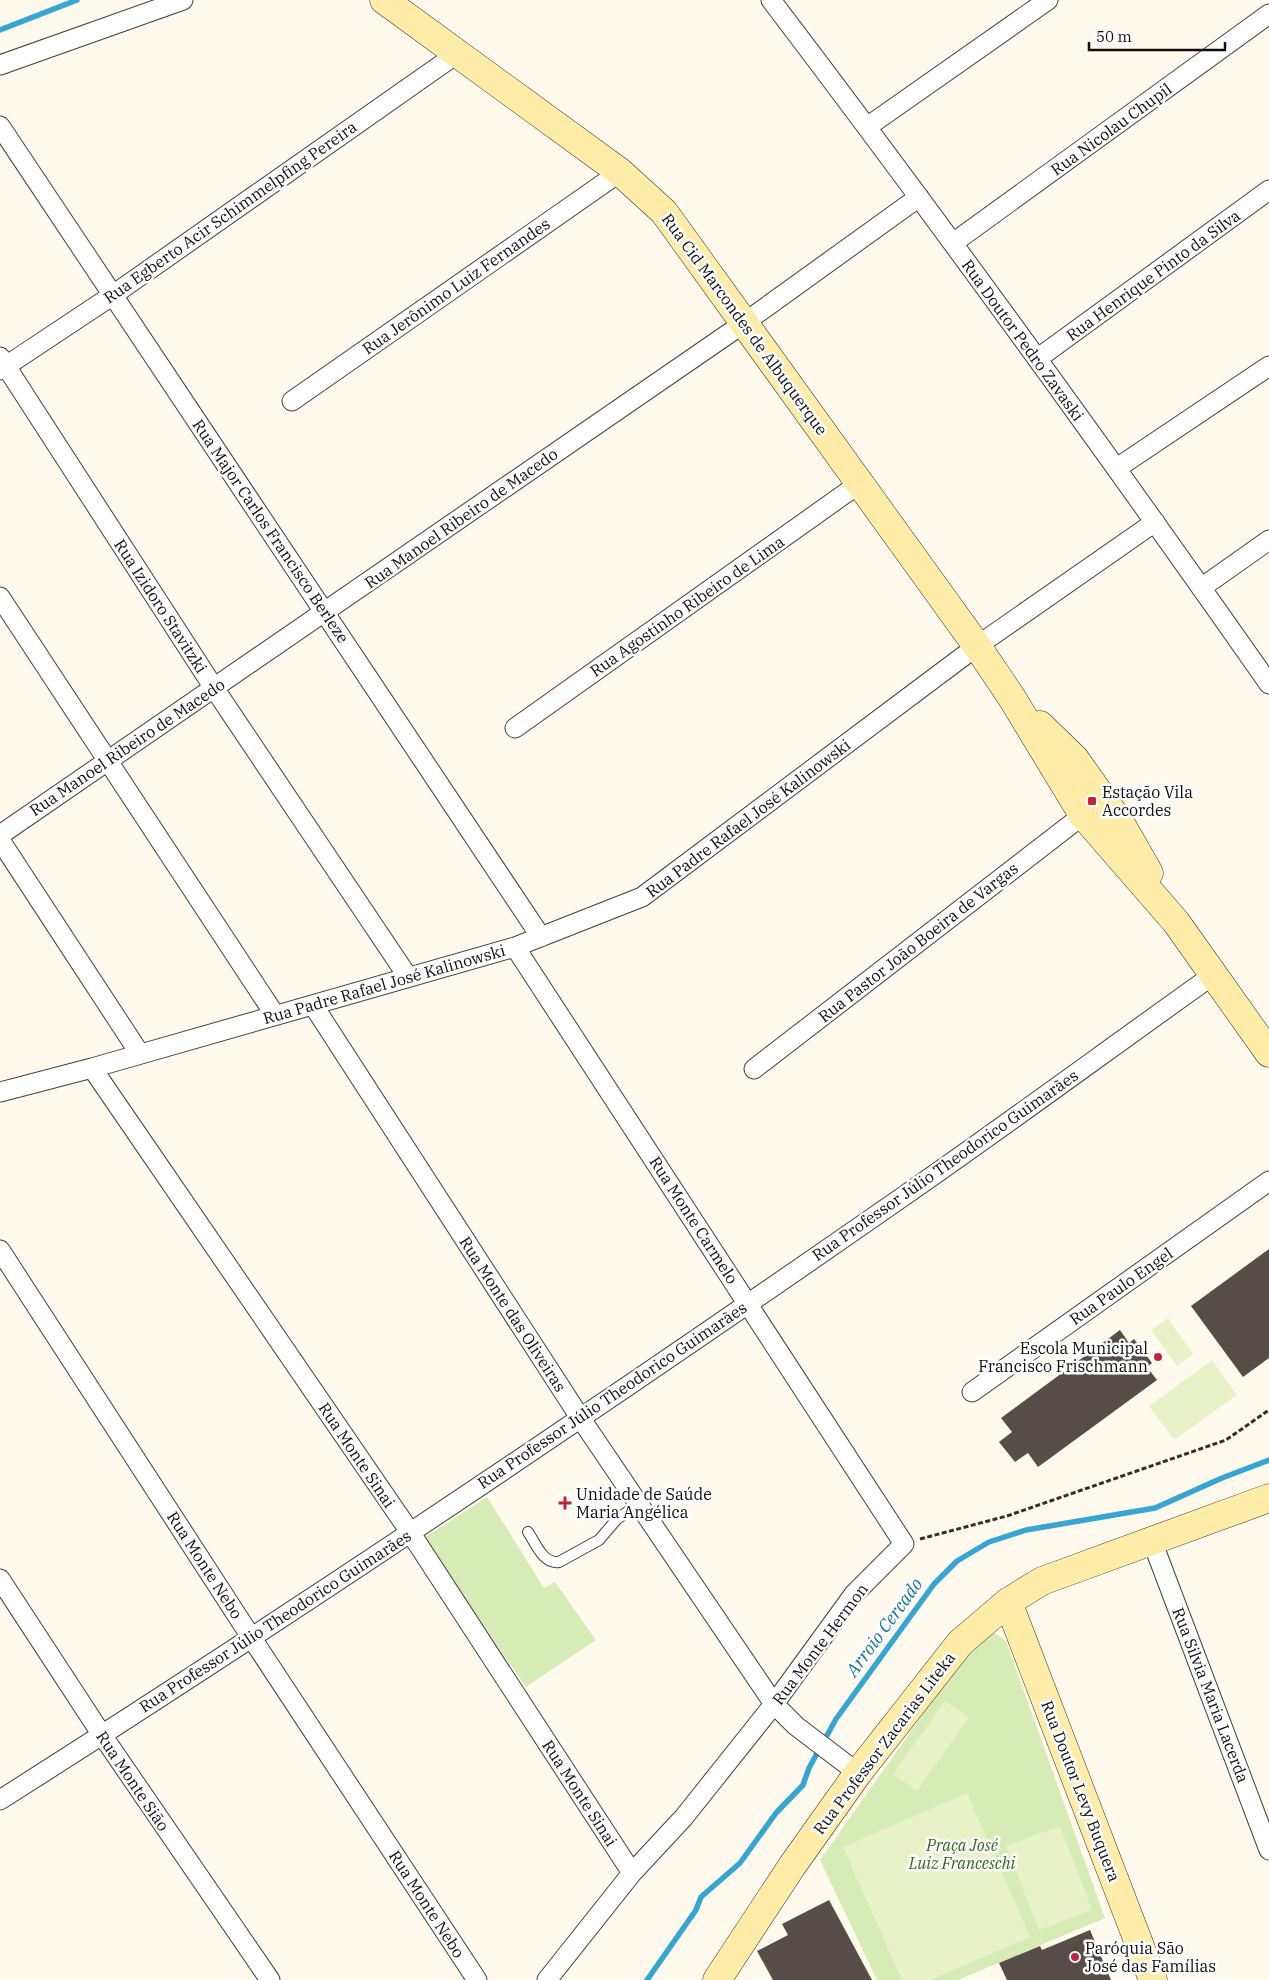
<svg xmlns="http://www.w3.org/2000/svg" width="1269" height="1980" font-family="'IBM Plex Serif',serif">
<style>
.green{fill:#d7ebb6}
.pitch{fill:#e8f1c8}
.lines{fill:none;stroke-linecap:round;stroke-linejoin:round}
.stream{stroke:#35a5d1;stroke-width:5.5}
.building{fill:#564d49}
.lane-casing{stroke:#404040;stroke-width:12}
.street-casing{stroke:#404040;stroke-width:21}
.secondary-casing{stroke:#2f2f2f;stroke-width:29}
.path{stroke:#2f2f2f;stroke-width:3;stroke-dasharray:5 2.5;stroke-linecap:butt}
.lane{stroke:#fff;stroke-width:10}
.street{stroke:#fff;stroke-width:19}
.secondary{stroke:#ffeca8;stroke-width:28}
.poi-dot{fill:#c2213b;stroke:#fff;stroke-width:2}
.labels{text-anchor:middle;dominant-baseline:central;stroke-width:5;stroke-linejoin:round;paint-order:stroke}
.street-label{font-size:16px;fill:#0d0d0d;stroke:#fff}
.poi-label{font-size:16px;fill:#0d0d0d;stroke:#fff;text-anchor:start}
.park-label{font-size:16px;font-style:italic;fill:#34671b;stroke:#fff}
.water-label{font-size:18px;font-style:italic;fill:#1274a3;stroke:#fff}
</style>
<rect width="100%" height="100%" fill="#fffaed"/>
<path class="green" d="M487,1497L544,1588L555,1582L596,1640L526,1687L424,1538Z
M995,1633L1006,1641L1105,1918L958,1980H877L820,1860L971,1646L981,1636Z"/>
<path class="pitch" d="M1168,1318L1193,1354L1177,1366L1151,1330Z
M1212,1360L1237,1395L1174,1440L1149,1406Z
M945,1701L969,1718L917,1791L893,1774Z
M967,1793L1030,1937L930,1980H902L843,1847Z
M1060,1826L1092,1910L1039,1930L1006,1846Z"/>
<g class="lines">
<path class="stream" d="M0,30L77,0
M647,1980L696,1910L701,1897L740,1863L776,1813L803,1785L809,1768L836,1719L934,1584L957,1561L989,1542L1026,1530L1155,1508L1222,1478L1269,1460"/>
</g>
<path class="building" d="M1269,1249V1358L1243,1377L1191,1306Z
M1120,1330L1129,1343L1134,1339L1152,1363L1147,1367L1157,1380L1038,1467L1028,1453L1015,1462L999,1442L1012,1432L1001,1418Z
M829,1900L872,1980H773L757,1951L788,1935L782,1924Z
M1090,1930L1111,1980H1007L999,1963L1040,1946L1042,1950Z"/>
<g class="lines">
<g class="lane-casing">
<path id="lane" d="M528,1532C536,1544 543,1564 559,1562L599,1540L617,1519L639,1504"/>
</g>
<g class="street-casing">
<path id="street" d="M771,0C942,225 1107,453 1269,684
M0,65L183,0
M0,126L541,937
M867,127L1048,0
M953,243L1269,14
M0,357L214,688L408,977
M1037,359L1269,190
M0,370L113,295L458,53
M292,401L620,172
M1117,468L1269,366
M1201,588L1269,540
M0,597L275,1015
M515,728L860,483
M0,835L744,323L919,197
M0,840L140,1054
M515,947L904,1544L854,1594L774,1704L684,1817L632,1873L547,1980
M313,1005L581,1419L774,1704L796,1726L858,1773
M92,1068L410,1532L632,1873
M754,1069L1083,815
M0,1092L92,1068L515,947L642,897L977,646L1155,522
M0,1250L251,1637L477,1980
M972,1392L1269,1181
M1152,1541L1269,1850
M0,1579L102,1735L270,1980
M0,1800C305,1606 605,1404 901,1198C1006,1125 1109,1049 1213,975"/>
</g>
<g class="secondary-casing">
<path id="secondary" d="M384,0L620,172L664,212L977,646L1012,698L1083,815L1176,922L1269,1053
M1040,725L1075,759L1121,824L1149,873
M1008,1602L1153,1980
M717,1980L792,1866L858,1773L960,1643L1008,1602L1042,1581L1269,1498"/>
</g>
<path class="path" d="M920,1539L1007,1516L1226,1440L1269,1410"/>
<use href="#lane" class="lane"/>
<use href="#street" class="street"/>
<use href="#secondary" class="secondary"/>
</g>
<g class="poi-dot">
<rect x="1087" y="796" width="10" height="10" rx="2.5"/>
<circle cx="1158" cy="1357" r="5"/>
<path d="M562.5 1495.5h5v5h5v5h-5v5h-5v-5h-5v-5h5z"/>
<circle cx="1075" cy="1957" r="5"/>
</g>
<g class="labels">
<g class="street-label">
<text transform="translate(1111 129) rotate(-36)">Rua Nicolau Chupil</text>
<text transform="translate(230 212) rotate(-35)">Rua Egberto Acir Schimmelpfing Pereira</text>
<text transform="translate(1153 275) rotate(-36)">Rua Henrique Pinto da Silva</text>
<text transform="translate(456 286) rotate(-35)">Rua Jerônimo Luiz Fernandes</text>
<text transform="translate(745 324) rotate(54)">Rua Cid Marcondes de Albuquerque</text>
<text transform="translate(1023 340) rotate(54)">Rua Doutor Pedro Zavaski</text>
<text transform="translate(461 518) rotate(-35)">Rua Manoel Ribeiro de Macedo</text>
<text transform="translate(271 531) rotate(56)">Rua Major Carlos Francisco Berleze</text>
<text transform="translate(161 606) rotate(57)">Rua Izidoro Stavitzki</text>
<text transform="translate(687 606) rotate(-35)">Rua Agostinho Ribeiro de Lima</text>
<text transform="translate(127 747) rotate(-34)">Rua Manoel Ribeiro de Macedo</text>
<text transform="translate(748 818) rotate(-37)">Rua Padre Rafael José Kalinowski</text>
<text transform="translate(918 942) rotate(-38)">Rua Pastor João Boeira de Vargas</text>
<text transform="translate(384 984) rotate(-16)">Rua Padre Rafael José Kalinowski</text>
<text transform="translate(945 1165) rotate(-35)">Rua Professor Júlio Theodorico Guimarães</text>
<text transform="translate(694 1220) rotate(57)">Rua Monte Carmelo</text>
<text transform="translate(1121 1286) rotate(-35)">Rua Paulo Engel</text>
<text transform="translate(513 1314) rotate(57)">Rua Monte das Oliveiras</text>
<text transform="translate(612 1395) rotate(-34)">Rua Professor Júlio Theodorico Guimarães</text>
<text transform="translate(357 1455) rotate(56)">Rua Monte Sinai</text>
<text transform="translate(205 1565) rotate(57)">Rua Monte Nebo</text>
<text transform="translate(275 1621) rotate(-33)">Rua Professor Júlio Theodorico Guimarães</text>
<text transform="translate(820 1644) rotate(-53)">Rua Monte Hermon</text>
<text transform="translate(1211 1695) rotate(69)">Rua Silvia Maria Lacerda</text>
<text transform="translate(884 1743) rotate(-53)">Rua Professor Zacarias Liteka</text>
<text transform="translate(133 1781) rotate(56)">Rua Monte Sião</text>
<text transform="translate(1081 1791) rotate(69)">Rua Doutor Levy Buquera</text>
<text transform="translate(580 1793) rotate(57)">Rua Monte Sinai</text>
<text transform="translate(427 1904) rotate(57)">Rua Monte Nebo</text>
</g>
<g class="poi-label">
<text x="1102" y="792">Estação Vila<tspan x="1102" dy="18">Accordes</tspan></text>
<text x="1148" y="1348" text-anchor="end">Escola Municipal<tspan x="1148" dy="18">Francisco Frischmann</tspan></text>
<text x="576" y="1494">Unidade de Saúde<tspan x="576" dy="18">Maria Angélica</tspan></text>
<text x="1085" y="1948">Paróquia São<tspan x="1085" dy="18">José das Famílias</tspan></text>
</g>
<g class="park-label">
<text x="962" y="1845">Praça José<tspan x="962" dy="18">Luiz Franceschi</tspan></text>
</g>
<g class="water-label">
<text transform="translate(884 1627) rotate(-54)">Arroio Cercado</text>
</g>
</g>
<path d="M1089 42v8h136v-8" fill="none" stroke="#0d0d0d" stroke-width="2.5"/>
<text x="1096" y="42" font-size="15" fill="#0d0d0d" stroke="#ffffff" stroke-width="4" paint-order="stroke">50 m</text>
</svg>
